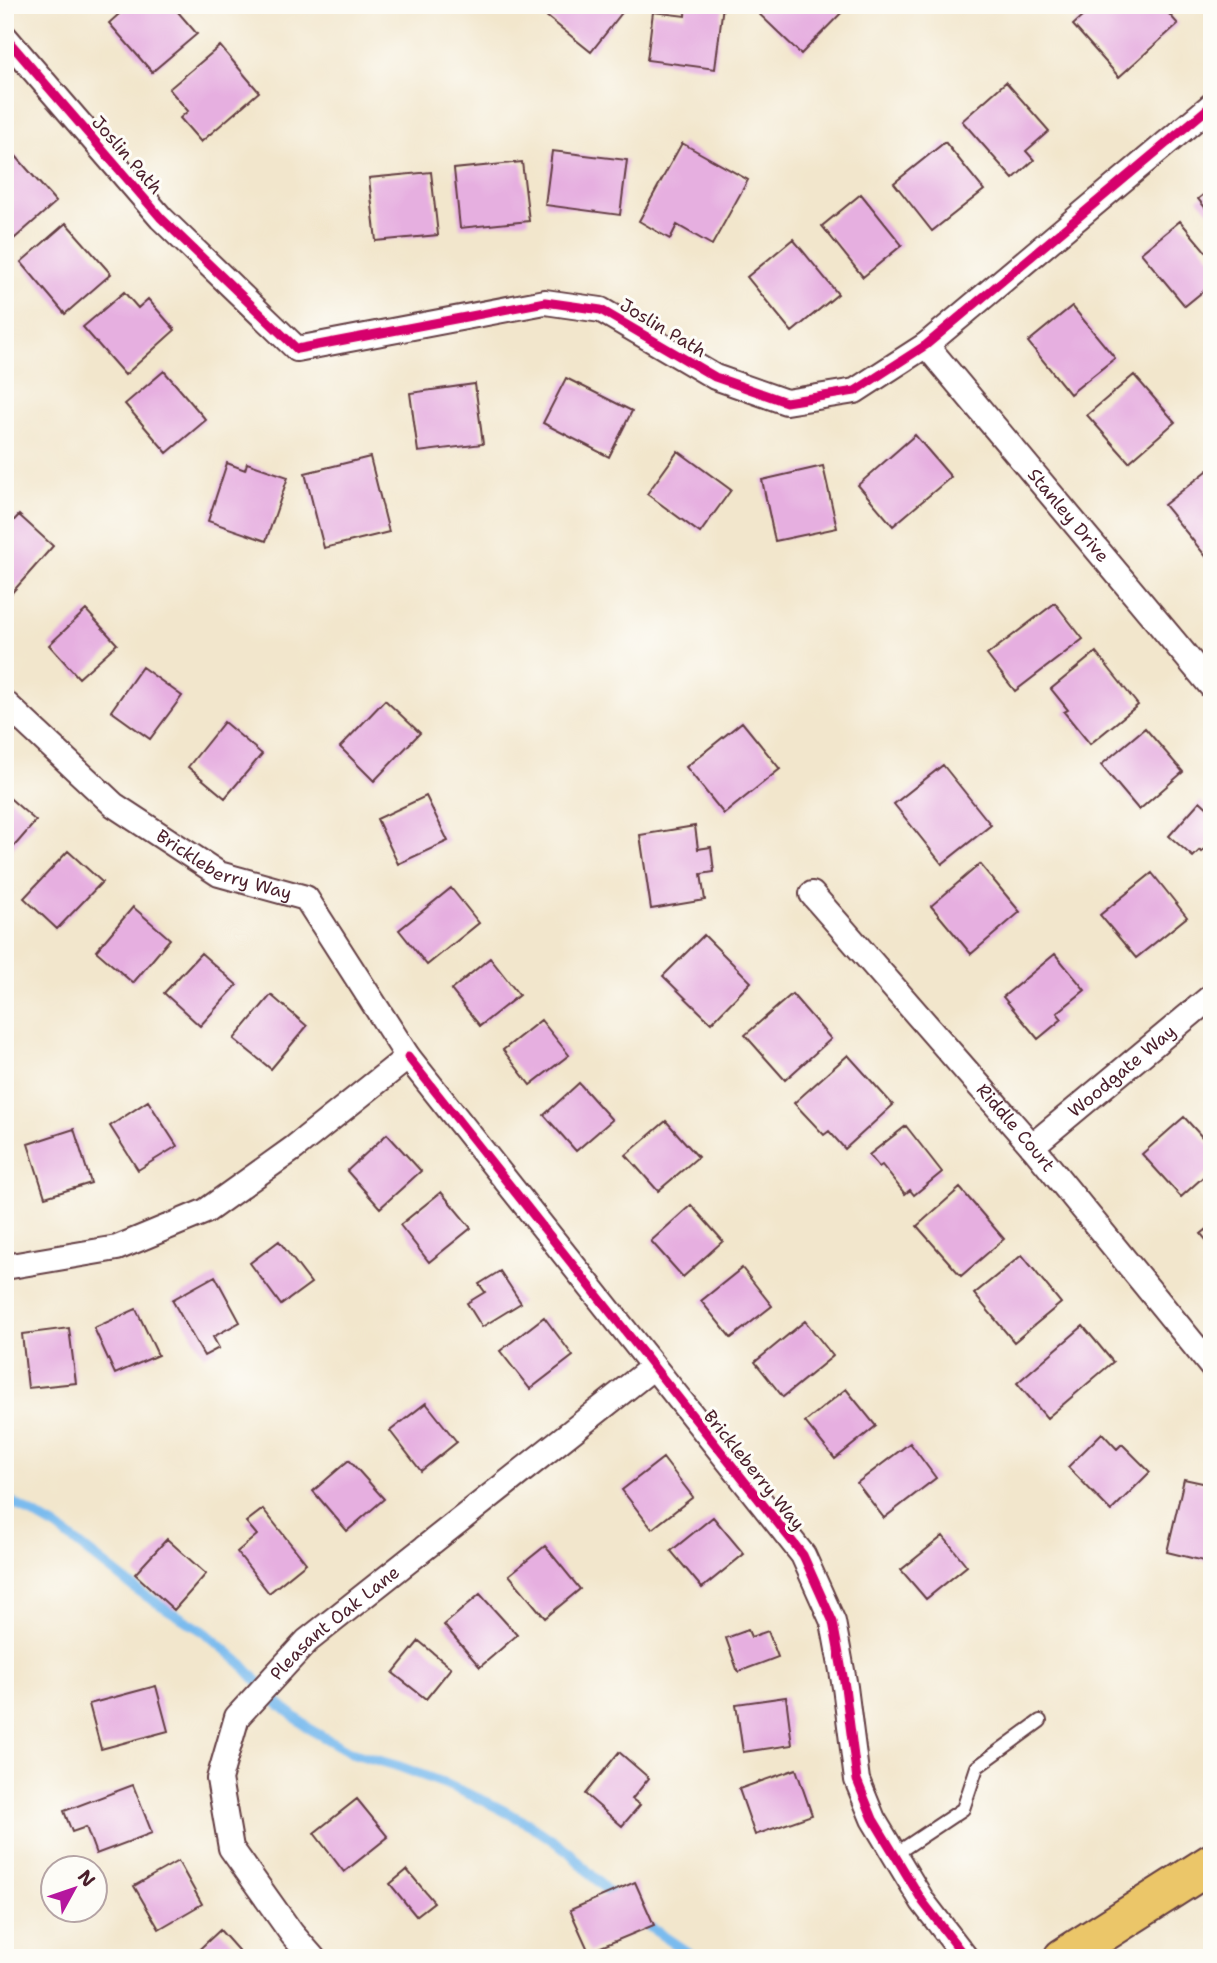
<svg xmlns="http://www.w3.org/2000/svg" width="1217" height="1963" font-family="'Shantell Sans',sans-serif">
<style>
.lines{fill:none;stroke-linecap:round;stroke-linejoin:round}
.stream{stroke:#7abbee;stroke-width:10}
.building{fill:#e6afe0}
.lane-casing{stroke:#633d43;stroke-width:16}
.street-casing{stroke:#633d43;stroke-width:28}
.primary-casing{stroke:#633d43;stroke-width:42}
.lane{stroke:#fff;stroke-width:12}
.street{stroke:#fff;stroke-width:24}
.primary{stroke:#ebc669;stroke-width:38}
.cycleway-casing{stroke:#fdfcf7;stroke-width:13}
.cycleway{stroke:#d6006c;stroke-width:9}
.labels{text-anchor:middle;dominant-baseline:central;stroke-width:6;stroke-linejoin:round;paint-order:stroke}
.street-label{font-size:18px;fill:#4a1f2b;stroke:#fdfcf7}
</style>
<rect width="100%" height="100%" fill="#fdfcf7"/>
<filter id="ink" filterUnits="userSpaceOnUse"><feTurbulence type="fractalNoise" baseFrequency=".0143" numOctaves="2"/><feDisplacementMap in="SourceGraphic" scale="14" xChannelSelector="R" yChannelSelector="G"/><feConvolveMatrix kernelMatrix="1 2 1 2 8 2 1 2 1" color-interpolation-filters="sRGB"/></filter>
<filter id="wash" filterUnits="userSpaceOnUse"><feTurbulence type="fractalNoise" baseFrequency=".00686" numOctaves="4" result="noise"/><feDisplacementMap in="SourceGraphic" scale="28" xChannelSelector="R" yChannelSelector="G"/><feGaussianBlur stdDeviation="1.57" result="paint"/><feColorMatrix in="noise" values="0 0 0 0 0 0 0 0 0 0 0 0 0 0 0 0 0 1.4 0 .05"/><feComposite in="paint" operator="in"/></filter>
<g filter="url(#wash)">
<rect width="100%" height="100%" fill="#f2e6cc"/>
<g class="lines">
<path class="stream" d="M5,1498L59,1529L138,1591L206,1633L242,1664L274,1700L311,1730L352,1753L398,1766L443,1783L487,1802L529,1824L568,1851L616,1900
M638,1919L696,1958"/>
</g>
<g id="blocks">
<path class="building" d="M129,5H172L197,34L152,72L109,23Z
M536,5H628L591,52L535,7Z
M686,5H723L715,69L647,60L653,12L685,16Z
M753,5H849L801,54L752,7Z
M1095,5H1161L1178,24L1119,77L1073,25Z
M220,46L259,92L201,142L180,118L188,111L169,89Z
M1006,82L1049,131L1026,151L1034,160L1013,179L962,121Z
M945,142L984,190L932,231L894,183Z
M682,143L748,180L712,245L677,225L670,239L639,221Z
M552,151L627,160L620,215L545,205Z
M15,155L56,202L7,245L5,164Z
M522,162L529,221L460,228L454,169Z
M431,172L438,235L376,241L369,178Z
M1212,188V216L1198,199Z
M861,194L902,245L863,277L822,226Z
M1180,221L1212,259V284L1185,306L1141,253Z
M66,223L111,274L65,314L21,262Z
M793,239L838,294L792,332L747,277Z
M124,292L138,308L148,299L175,330L125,375L83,327Z
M1072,306L1115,358L1070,394L1028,342Z
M164,371L206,420L167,453L125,404Z
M1134,375L1175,422L1129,462L1087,415Z
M566,378L632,411L609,457L543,423Z
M475,384L483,444L418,452L410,393Z
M915,435L951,477L893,526L858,485Z
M678,451L731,490L700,533L647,494Z
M370,457L389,532L324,548L305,473Z
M227,463L245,470L247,463L288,477L266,541L208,521Z
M823,466L837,528L775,541L762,480Z
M1212,467V564L1164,505Z
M19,515L53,546L9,596L5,592V530Z
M1055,603L1083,639L1015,691L987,655Z
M86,610L117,644L79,678L49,645Z
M1096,652L1138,705L1090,744L1064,712L1068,710L1051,689Z
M142,667L182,696L150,739L111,711Z
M385,700L420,733L374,781L340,747Z
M224,722L262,754L225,798L188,767Z
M742,722L780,769L724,814L686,767Z
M1145,728L1183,772L1139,810L1101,765Z
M943,765L991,825L942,864L894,804Z
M5,794L36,821L5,857Z
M426,796L448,841L398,864L377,819Z
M1200,801L1212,812V841L1202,852L1200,850L1193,857L1169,836Z
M695,826L698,849L711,847L714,872L701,874L705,900L651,909L640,835Z
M68,851L102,882L57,929L24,898Z
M980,864L1020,912L971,954L931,906Z
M1152,873L1187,917L1136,958L1100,915Z
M451,888L479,923L427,965L399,930Z
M133,907L170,939L133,983L96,951Z
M704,935L751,982L711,1023L663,976Z
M201,953L237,985L200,1026L164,993Z
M1055,954L1085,990L1057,1013L1062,1019L1038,1039L1003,997Z
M490,958L519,995L480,1026L451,990Z
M792,994L831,1039L785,1080L745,1035Z
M271,995L307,1026L271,1069L234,1039Z
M541,1020L569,1055L530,1085L503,1050Z
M848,1055L893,1105L845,1149L829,1131L824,1135L794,1103Z
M579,1083L612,1120L576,1151L544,1115Z
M148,1101L177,1146L138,1170L110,1126Z
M1184,1117L1212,1148V1169L1181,1197L1142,1154Z
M666,1121L698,1157L658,1191L626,1155Z
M906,1126L942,1172L914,1195L910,1190L905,1194L882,1165L879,1167L869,1155Z
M74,1129L91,1183L45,1197L28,1144Z
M387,1134L421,1171L380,1208L347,1171Z
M960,1188L1004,1239L961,1276L917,1226Z
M441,1192L471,1228L429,1262L400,1225Z
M691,1205L723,1241L683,1277L651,1241Z
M1212,1225V1247L1201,1234Z
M279,1241L311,1283L281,1305L250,1263Z
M1022,1255L1061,1303L1014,1342L974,1294Z
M742,1268L772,1306L731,1338L701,1301Z
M500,1271L521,1303L482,1327L467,1303L485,1292L479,1284Z
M215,1276L240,1322L213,1337L219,1348L204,1356L172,1300Z
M136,1309L158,1355L115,1374L94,1328Z
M544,1317L573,1356L530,1389L500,1351Z
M805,1321L833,1356L783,1397L755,1362Z
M1083,1326L1113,1362L1047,1418L1017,1383Z
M69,1328L76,1383L28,1388L22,1334Z
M846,1389L876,1426L835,1459L805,1422Z
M426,1403L457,1442L421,1471L390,1431Z
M1102,1433L1117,1449L1122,1444L1150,1472L1111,1511L1068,1467Z
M910,1443L936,1478L884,1518L857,1483Z
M663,1458L693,1497L652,1529L622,1490Z
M349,1460L384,1499L347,1531L313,1491Z
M1184,1479L1212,1485V1563L1167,1552Z
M263,1509L306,1563L269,1593L237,1552L257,1535L246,1522Z
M713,1517L744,1554L702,1588L671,1551Z
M943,1536L967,1566L926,1599L901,1570Z
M167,1539L206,1574L174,1610L135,1574Z
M545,1546L580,1589L545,1618L509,1575Z
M480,1594L517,1635L480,1667L444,1625Z
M748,1630L751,1637L768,1631L778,1657L738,1672L726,1638Z
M419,1641L451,1668L426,1699L393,1673Z
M156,1686L168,1731L101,1749L89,1704Z
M786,1697L792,1745L743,1752L736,1704Z
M619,1752L649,1778L632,1799L640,1805L622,1826L585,1794Z
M796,1769L812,1815L755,1835L739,1789Z
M133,1785L152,1833L96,1854L86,1827L72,1832L64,1811Z
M357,1799L388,1837L344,1872L314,1833Z
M178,1861L202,1904L159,1929L134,1886Z
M407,1870L434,1902L416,1916L390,1884Z
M635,1882L654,1925L589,1952L570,1910Z
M220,1930L245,1958H190Z"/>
</g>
</g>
<g filter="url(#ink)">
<use href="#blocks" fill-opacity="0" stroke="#633d43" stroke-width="2"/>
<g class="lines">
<g class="lane-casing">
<path id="lane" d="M894,1855L963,1809L977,1767L1040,1721"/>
</g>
<g class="street-casing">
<g id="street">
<path d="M5,37L161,218L297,349L545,302L601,310L715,377L786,402L855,391L926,345L1212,105"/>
<path id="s1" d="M926,345L1212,687"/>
<path id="s2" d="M5,703L114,805L219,874L306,898L408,1057L294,1148L206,1211L117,1248L5,1267"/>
<path id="s3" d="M812,894L1032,1146L1212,1367"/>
<path d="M408,1057L803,1555L833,1622L845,1687L857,1780L873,1819L923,1902L966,1958"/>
<path id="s4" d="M1032,1146L1212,996"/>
<path id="s5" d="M313,1958L292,1934L231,1848L219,1779L237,1717L307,1641L652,1368"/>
</g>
</g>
<g class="primary-casing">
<path id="primary" d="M1063,1958L1212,1863"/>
</g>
<use href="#lane" class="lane"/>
<use href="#street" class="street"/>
<use href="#primary" class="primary"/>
<g class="cycleway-casing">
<path id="cycleway" d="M5,37L161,218L297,349L545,302L601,310L715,377L786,402L855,391L926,345L1212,105
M408,1057L803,1555L833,1622L845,1687L857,1780L873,1819L923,1902L966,1958"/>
</g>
<use href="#cycleway" class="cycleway"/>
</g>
</g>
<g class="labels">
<g class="street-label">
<text transform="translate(127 155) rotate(49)">Joslin Path</text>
<text transform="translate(663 328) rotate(31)">Joslin Path</text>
<text stroke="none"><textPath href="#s1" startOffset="222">Stanley Drive</textPath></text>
<text stroke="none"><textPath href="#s2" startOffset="276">Brickleberry Way</textPath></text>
<text stroke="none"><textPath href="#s4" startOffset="117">Woodgate Way</textPath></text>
<text stroke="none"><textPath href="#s3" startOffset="310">Riddle Court</textPath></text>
<text transform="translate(754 1470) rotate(51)">Brickleberry Way</text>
<text stroke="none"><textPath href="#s5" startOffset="408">Pleasant Oak Lane</textPath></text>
</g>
</g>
<rect width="1217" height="1963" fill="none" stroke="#fdfcf7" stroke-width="28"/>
<g transform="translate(74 1889) rotate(50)"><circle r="33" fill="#fdfcf7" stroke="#b5a4a5" stroke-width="2"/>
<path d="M0-5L12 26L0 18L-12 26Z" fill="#b5179e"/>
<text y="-10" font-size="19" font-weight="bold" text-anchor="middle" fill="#4a1f2b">N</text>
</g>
</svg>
